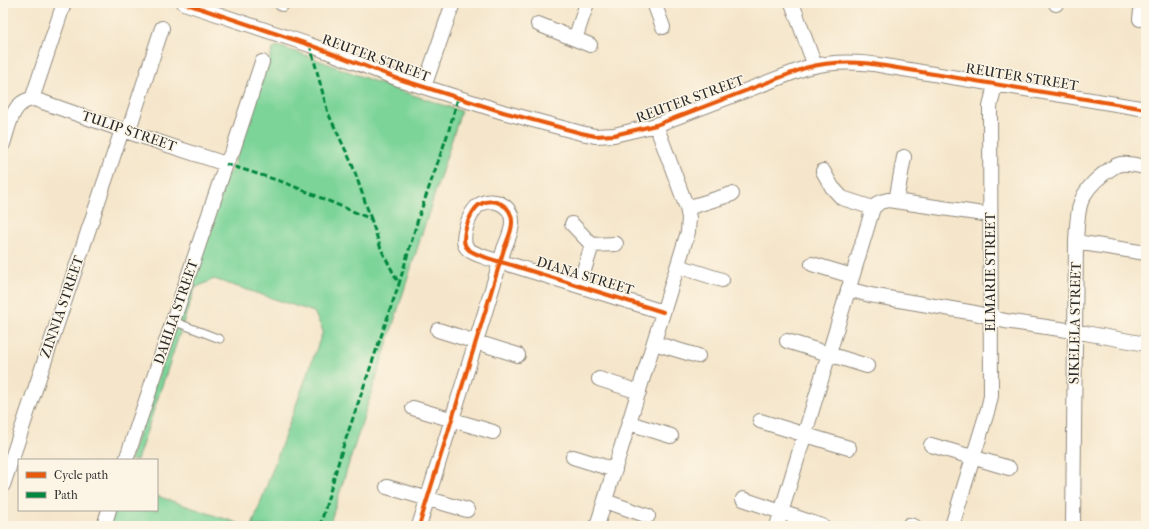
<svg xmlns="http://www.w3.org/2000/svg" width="1149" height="529" font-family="'IM FELL French Canon',serif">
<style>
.green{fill:#7dd499;stroke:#548062}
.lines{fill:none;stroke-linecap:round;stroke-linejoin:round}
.service-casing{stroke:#90887b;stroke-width:9}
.minor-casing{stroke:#90887b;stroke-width:16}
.service{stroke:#fff;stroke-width:7}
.minor{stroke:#fff;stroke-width:14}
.quiet{stroke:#00873e;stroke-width:3;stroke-dasharray:6 3;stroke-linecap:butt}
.cycleway-casing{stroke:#fcf5e5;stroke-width:6}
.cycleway{stroke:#e8590c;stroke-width:4}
.labels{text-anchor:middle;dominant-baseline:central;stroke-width:3;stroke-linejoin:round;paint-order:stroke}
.street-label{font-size:14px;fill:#2b2b2b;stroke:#fcf5e5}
</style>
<rect width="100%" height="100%" fill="#fcf5e5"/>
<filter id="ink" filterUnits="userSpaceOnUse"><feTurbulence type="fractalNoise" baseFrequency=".025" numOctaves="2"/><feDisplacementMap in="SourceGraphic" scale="8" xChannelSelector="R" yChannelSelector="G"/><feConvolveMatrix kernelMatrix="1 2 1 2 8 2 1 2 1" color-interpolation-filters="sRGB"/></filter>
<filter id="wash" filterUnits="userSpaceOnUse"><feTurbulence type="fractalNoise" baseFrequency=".012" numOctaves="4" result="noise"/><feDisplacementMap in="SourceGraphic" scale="16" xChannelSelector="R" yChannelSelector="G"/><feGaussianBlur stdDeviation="0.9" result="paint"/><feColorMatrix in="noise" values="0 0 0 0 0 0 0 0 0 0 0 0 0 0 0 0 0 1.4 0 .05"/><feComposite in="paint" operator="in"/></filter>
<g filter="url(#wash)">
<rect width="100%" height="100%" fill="#f5e6cb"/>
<path class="green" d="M277,46L302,54L389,87L461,111L329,526H252L323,331L314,312L214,279L195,288L137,460H130L224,178L232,170L273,49Z
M157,496L246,526H108L114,510H157Z"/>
</g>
<g filter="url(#ink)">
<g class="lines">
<g class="service-casing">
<path id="service" d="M173,321L220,339"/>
</g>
<g class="minor-casing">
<path id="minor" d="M184,3L310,45L399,79L503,112L581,133L595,136L614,135L656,125L805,68C832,61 857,61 885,66L1146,109
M654,3L663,27
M792,3L815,66
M282,4V3
M1056,4V3
M1140,19L1142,3
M538,24L590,45
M575,39L587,3
M424,87L453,3
M32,99L64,3
M128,132L162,28
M3,144C9,126 12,100 34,99L128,132L226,164
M823,171L832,187L842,198L873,208
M896,201L904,157
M687,208L732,194
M572,224L592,245L579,286
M1076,242L1146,253
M592,245L616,244
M812,264L852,276
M678,266L722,280
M848,289L870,295L975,313L1005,321L1074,331L1146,344
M438,330L518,355
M787,341L867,366
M654,343L698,356
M599,379L639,392
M413,408L493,432
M760,421L849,448
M629,423L671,436
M931,445L1009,468
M573,457L615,470
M126,460L226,164L233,150L262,62
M3,485L122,130
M387,487L467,510
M743,499L822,526
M605,501L648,516
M909,525L914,526
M104,526L109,510
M419,526C441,454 464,381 486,309C492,289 498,269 504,249C507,241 512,231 512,223C513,205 493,196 479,205C470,211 458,241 468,249C475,256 505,263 515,266C564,281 614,297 663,312
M597,526L688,232L689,218L687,208L656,125
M777,526L873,208L880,202L888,200L990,215
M952,526L988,409L991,396L990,107L995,84
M1073,526L1076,242C1078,211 1076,196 1102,175C1108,171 1114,165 1121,164C1129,163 1138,166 1146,167"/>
</g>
<use href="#service" class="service"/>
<use href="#minor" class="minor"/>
<path class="quiet" d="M310,45L328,113L352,164L371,219
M226,164L286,183L371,219L381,249L399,284L418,219L448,133L458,98
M320,526L342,450L399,284"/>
<g class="cycleway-casing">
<path id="cycleway" d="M184,3L310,45L399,79L503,112L581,133L595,136L614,135L656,125L805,68C832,61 857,61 885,66L1146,109
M419,526C441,454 464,381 486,309C492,289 498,269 504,249C507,241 512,231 512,223C513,205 493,196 479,205C470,211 458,241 468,249C475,256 505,263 515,266C564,281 614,297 663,312"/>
</g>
<use href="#cycleway" class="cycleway"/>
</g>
</g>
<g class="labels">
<g class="street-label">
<text transform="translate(376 58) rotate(20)">REUTER STREET</text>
<text transform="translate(1022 77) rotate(9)">REUTER STREET</text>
<text transform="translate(690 99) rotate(-20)">REUTER STREET</text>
<text transform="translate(129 131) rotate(19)">TULIP STREET</text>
<text transform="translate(990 272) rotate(-90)">ELMARIE STREET</text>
<text transform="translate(585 276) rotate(17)">DIANA STREET</text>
<text transform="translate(62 307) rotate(-71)">ZINNIA STREET</text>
<text transform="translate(176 312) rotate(-71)">DAHLIA STREET</text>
<text transform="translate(1075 323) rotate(-89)">SIKELELA STREET</text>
</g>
</g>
<rect width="1149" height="529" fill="none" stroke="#fcf5e5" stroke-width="16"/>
<rect x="18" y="459" width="140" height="52" fill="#fcf5e5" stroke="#a8a49b"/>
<rect x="26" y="472" width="20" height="6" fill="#e8590c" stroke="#a8a49b"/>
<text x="54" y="479" font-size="12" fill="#2b2b2b">Cycle path</text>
<rect x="26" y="492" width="20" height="6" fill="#00873e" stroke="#a8a49b"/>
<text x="54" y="499" font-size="12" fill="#2b2b2b">Path</text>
</svg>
